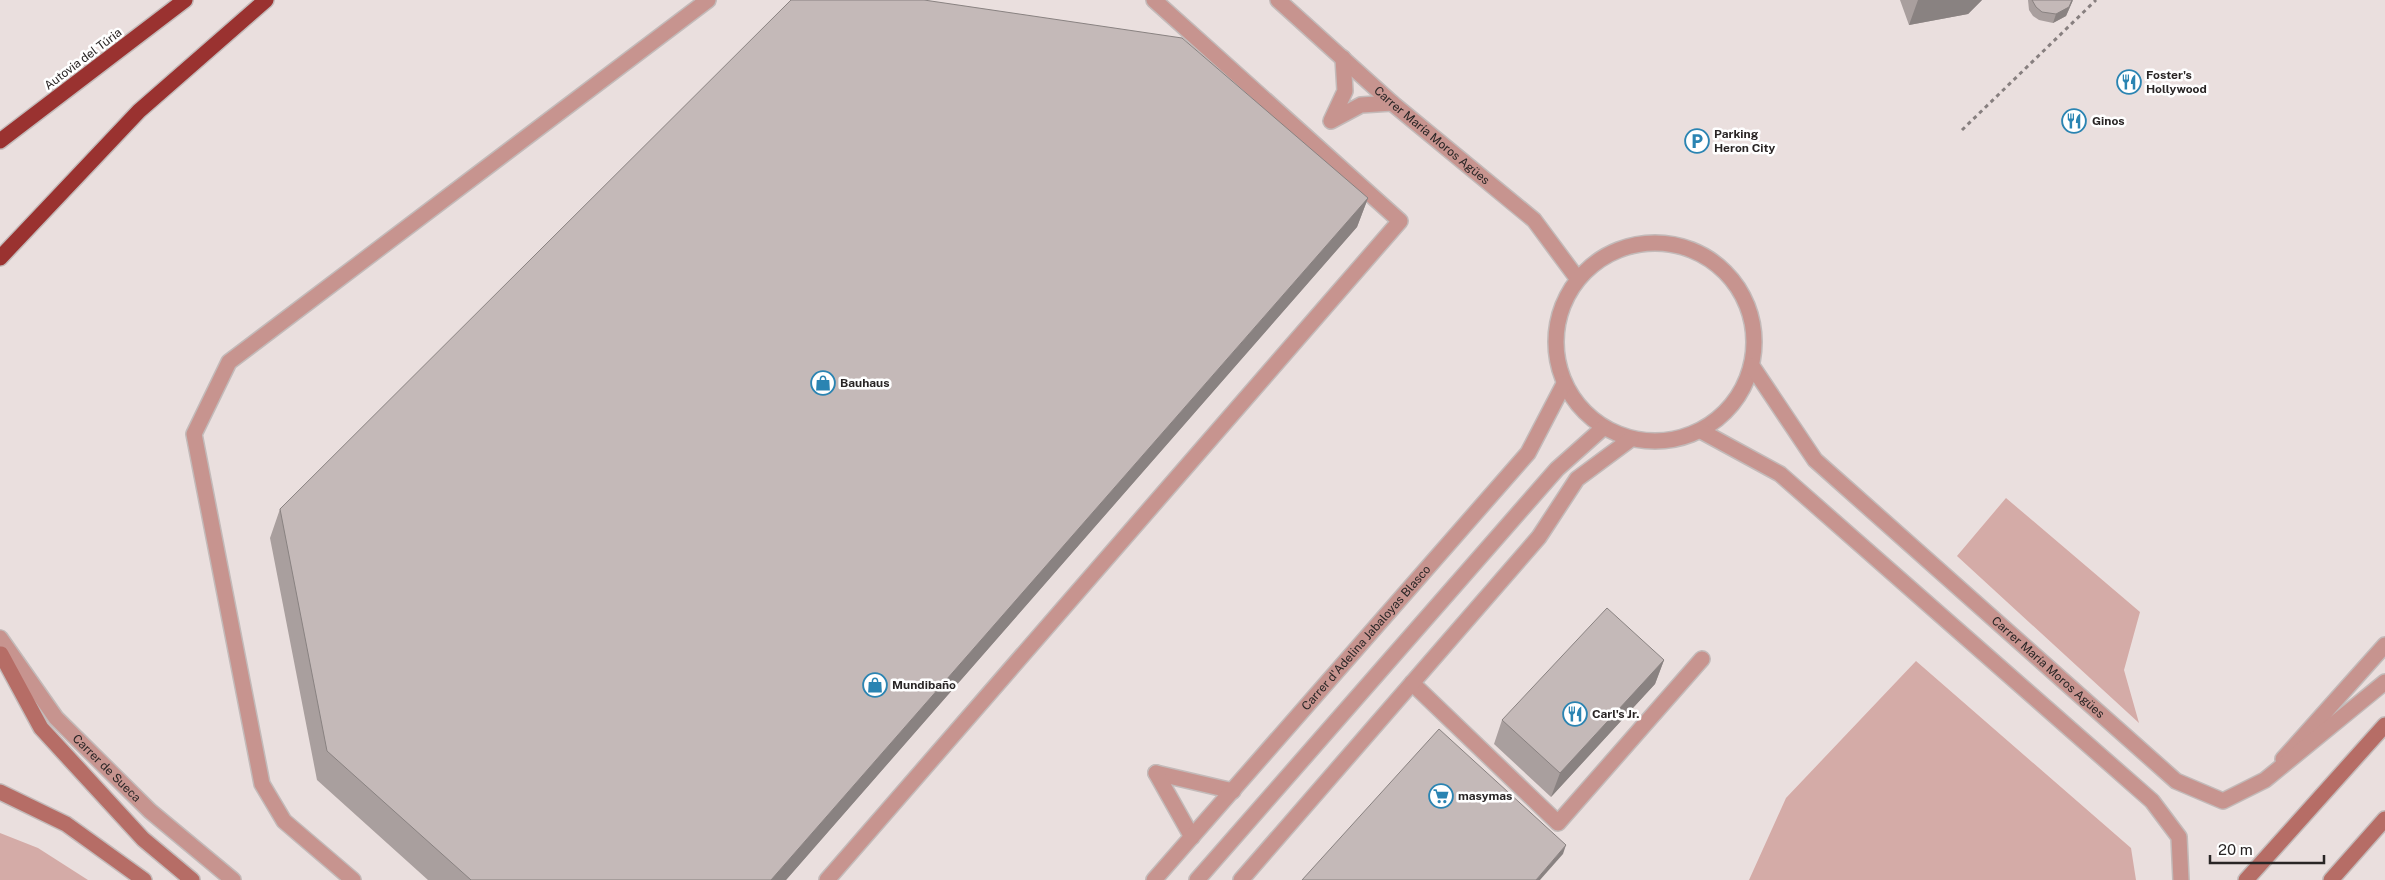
<svg xmlns="http://www.w3.org/2000/svg" width="2385" height="880" font-family="'Public Sans',sans-serif">
<style>
.green{fill:#d4aba7}
.lines{fill:none;stroke-linecap:round;stroke-linejoin:round}
.lane-casing{stroke:#c3bab9;stroke-width:18}
.street-casing{stroke:#c3bab9;stroke-width:18}
.secondary-casing{stroke:#c3bab9;stroke-width:18}
.highway-casing{stroke:#c3bab9;stroke-width:18}
.path{stroke:#877f7f;stroke-width:3;stroke-dasharray:4 4;stroke-linecap:butt}
.lane{stroke:#c7948f;stroke-width:15}
.street{stroke:#c7948f;stroke-width:15}
.secondary{stroke:#b66d66;stroke-width:15}
.highway{stroke:#9a3230;stroke-width:15}
.wall{fill:#a99f9e}
.shaded-wall{fill:#898281}
.building{fill:#c4b9b8;stroke:#898281}
.labels{text-anchor:middle;dominant-baseline:central;stroke-width:5;stroke-linejoin:round;paint-order:stroke}
.street-label{font-size:12px;fill:#292525;stroke:#fff}
.poi-label{font-size:12px;font-weight:bold;fill:#292525;stroke:#fff;text-anchor:start}
</style>
<rect width="100%" height="100%" fill="#eadfde"/>
<path class="green" d="M2006,498L2140,612L2124,670L2139,723L1957,556Z
M1916,661L2131,848L2136,880H1749L1786,798Z
M0,833L38,848L88,880H0Z"/>
<g class="lines">
<g class="lane-casing">
<g id="lane">
<path id="s1" d="M1278,0L1392,103L1534,220L1577,278"/>
<path d="M1343,58L1345,91L1331,121L1361,105L1392,103"/>
<path d="M1412,683L1558,823L1702,659"/>
<path d="M2283,759L2385,645"/>
<path d="M1156,773L1233,791"/>
<path d="M1156,773L1192,837"/>
<path d="M353,880L284,821L262,784L194,434L229,362L708,0"/>
<path d="M827,880L1400,221L1154,0"/>
</g>
</g>
<g class="street-casing">
<g id="street">
<circle cx="1655" cy="342" r="99"/>
<path id="s2" d="M1752,366L1815,460L2176,781L2223,801L2265,780L2385,682"/>
<path d="M1701,431L1780,474L2152,801L2179,837L2181,880"/>
<path id="s3" d="M0,638L56,718L150,811L233,880"/>
<path id="s4" d="M1154,880L1528,453L1564,384"/>
<path d="M1197,880L1557,469L1603,428"/>
<path d="M1241,880L1539,537L1577,479L1631,439"/>
</g>
</g>
<g class="secondary-casing">
<path id="secondary" d="M1,654L41,728L143,839L192,880
M0,792L66,824L144,880
M2246,880L2385,725
M2331,880L2385,819"/>
</g>
<g class="highway-casing">
<path id="highway" d="M0,141L185,0
M0,258L139,111L266,0"/>
</g>
<path class="path" d="M1962,130L2096,0"/>
<use href="#lane" class="lane"/>
<use href="#street" class="street"/>
<use href="#secondary" class="secondary"/>
<use href="#highway" class="highway"/>
</g>
<path class="wall" d="M1900,0H1982L1968,14L1909,25Z
M2028,0H2073L2066,16L2053,23L2039,20L2033,16L2029,10Z
M1368,198L1357,227L786,880H428L317,780L270,538L280,509Z
M1664,660L1655,684L1551,797L1494,744L1502,720Z"/>
<path class="shaded-wall" d="M1918,0H1982L1968,14L1909,25Z
M2073,0L2066,16L2053,23L2056,14Z
M1368,198L1357,227L786,880H771Z
M1664,660L1655,684L1551,797L1560,773Z
M1566,845L1563,854L1540,880H1536Z"/>
<path class="building" d="M791,0H924L1182,38L1368,198L771,880H471L327,751L280,509Z
M2032,0H2072L2069,7L2056,14L2042,12L2036,7Z
M1607,608L1664,660L1560,773L1502,720Z
M1439,729L1566,845L1536,880H1302Z"/>
<defs>
<g id="restaurant-ring" transform="scale(1.25)"><circle r="9.5" fill="#fff" stroke="#2a84b2" stroke-width="1.5"/><path d="M-5-6h1v4h1v-4h1v4h1v-4h1v5L-1.5 .5V6h-2V.5L-5-1ZM5-6V6H3V1.5H1.5Q1.5-4 5-6Z" fill="#2a84b2"/></g>
<g id="parking-ring" transform="scale(1.25)"><circle r="9.5" fill="#fff" stroke="#2a84b2" stroke-width="1.5"/><path d="M-3.5-5.5H1a3.5 3.5 0 0 1 0 7H-1V5.5H-3.5ZM-1-3.4V-.6H.8a1.4 1.4 0 0 0 0-2.8Z" fill="#2a84b2"/></g>
<g id="shop-ring" transform="scale(1.25)"><circle r="9.5" fill="#fff" stroke="#2a84b2" stroke-width="1.5"/><path d="M-5-2.5h2.3a2.7 3.5 0 0 1 5.4 0H5L5.5 6h-11ZM-1.5-2.5h3a1.5 2.3 0 0 0-3 0Z" fill="#2a84b2"/></g>
<g id="supermarket-ring" transform="scale(1.25)"><circle r="9.5" fill="#fff" stroke="#2a84b2" stroke-width="1.5"/><path d="M-6-5.5h2.5l.6 2H6L4.5 2H-2.5L-4.4-4H-6ZM-1.5 3.2a1.3 1.3 0 1 0 .1 0ZM3 3.2a1.3 1.3 0 1 0 .1 0Z" fill="#2a84b2"/></g>
</defs>
<g fill-rule="evenodd">
<use href="#restaurant-ring" x="2129" y="82"/>
<use href="#restaurant-ring" x="2074" y="121"/>
<use href="#parking-ring" x="1697" y="141"/>
<use href="#shop-ring" x="823" y="383"/>
<use href="#shop-ring" x="875" y="685"/>
<use href="#restaurant-ring" x="1575" y="714"/>
<use href="#supermarket-ring" x="1441" y="796"/>
</g>
<g class="labels">
<g class="street-label">
<text transform="translate(83 59) rotate(-37)">Autovia del Túria</text>
<text stroke="none"><textPath href="#s1" startOffset="205">Carrer María Moros Agües</textPath></text>
<text stroke="none"><textPath href="#s4" startOffset="322">Carrer d'Adelina Jabaloyas Blasco</textPath></text>
<text stroke="none"><textPath href="#s2" startOffset="425">Carrer María Moros Agües</textPath></text>
<text stroke="none"><textPath href="#s3" startOffset="169">Carrer de Sueca</textPath></text>
</g>
<g class="poi-label">
<text x="2146" y="75">Foster's<tspan x="2146" dy="14">Hollywood</tspan></text>
<text x="2092" y="121">Ginos</text>
<text x="1714" y="134">Parking<tspan x="1714" dy="14">Heron City</tspan></text>
<text x="840" y="383">Bauhaus</text>
<text x="892" y="685">Mundibaño</text>
<text x="1592" y="714">Carl's Jr.</text>
<text x="1458" y="796">masymas</text>
</g>
</g>
<path d="M2210 855v8h114v-8" fill="none" stroke="#292525" stroke-width="2.5"/>
<text x="2218" y="855" font-size="15" fill="#292525" stroke="#ffffff" stroke-width="4" paint-order="stroke">20 m</text>
</svg>
